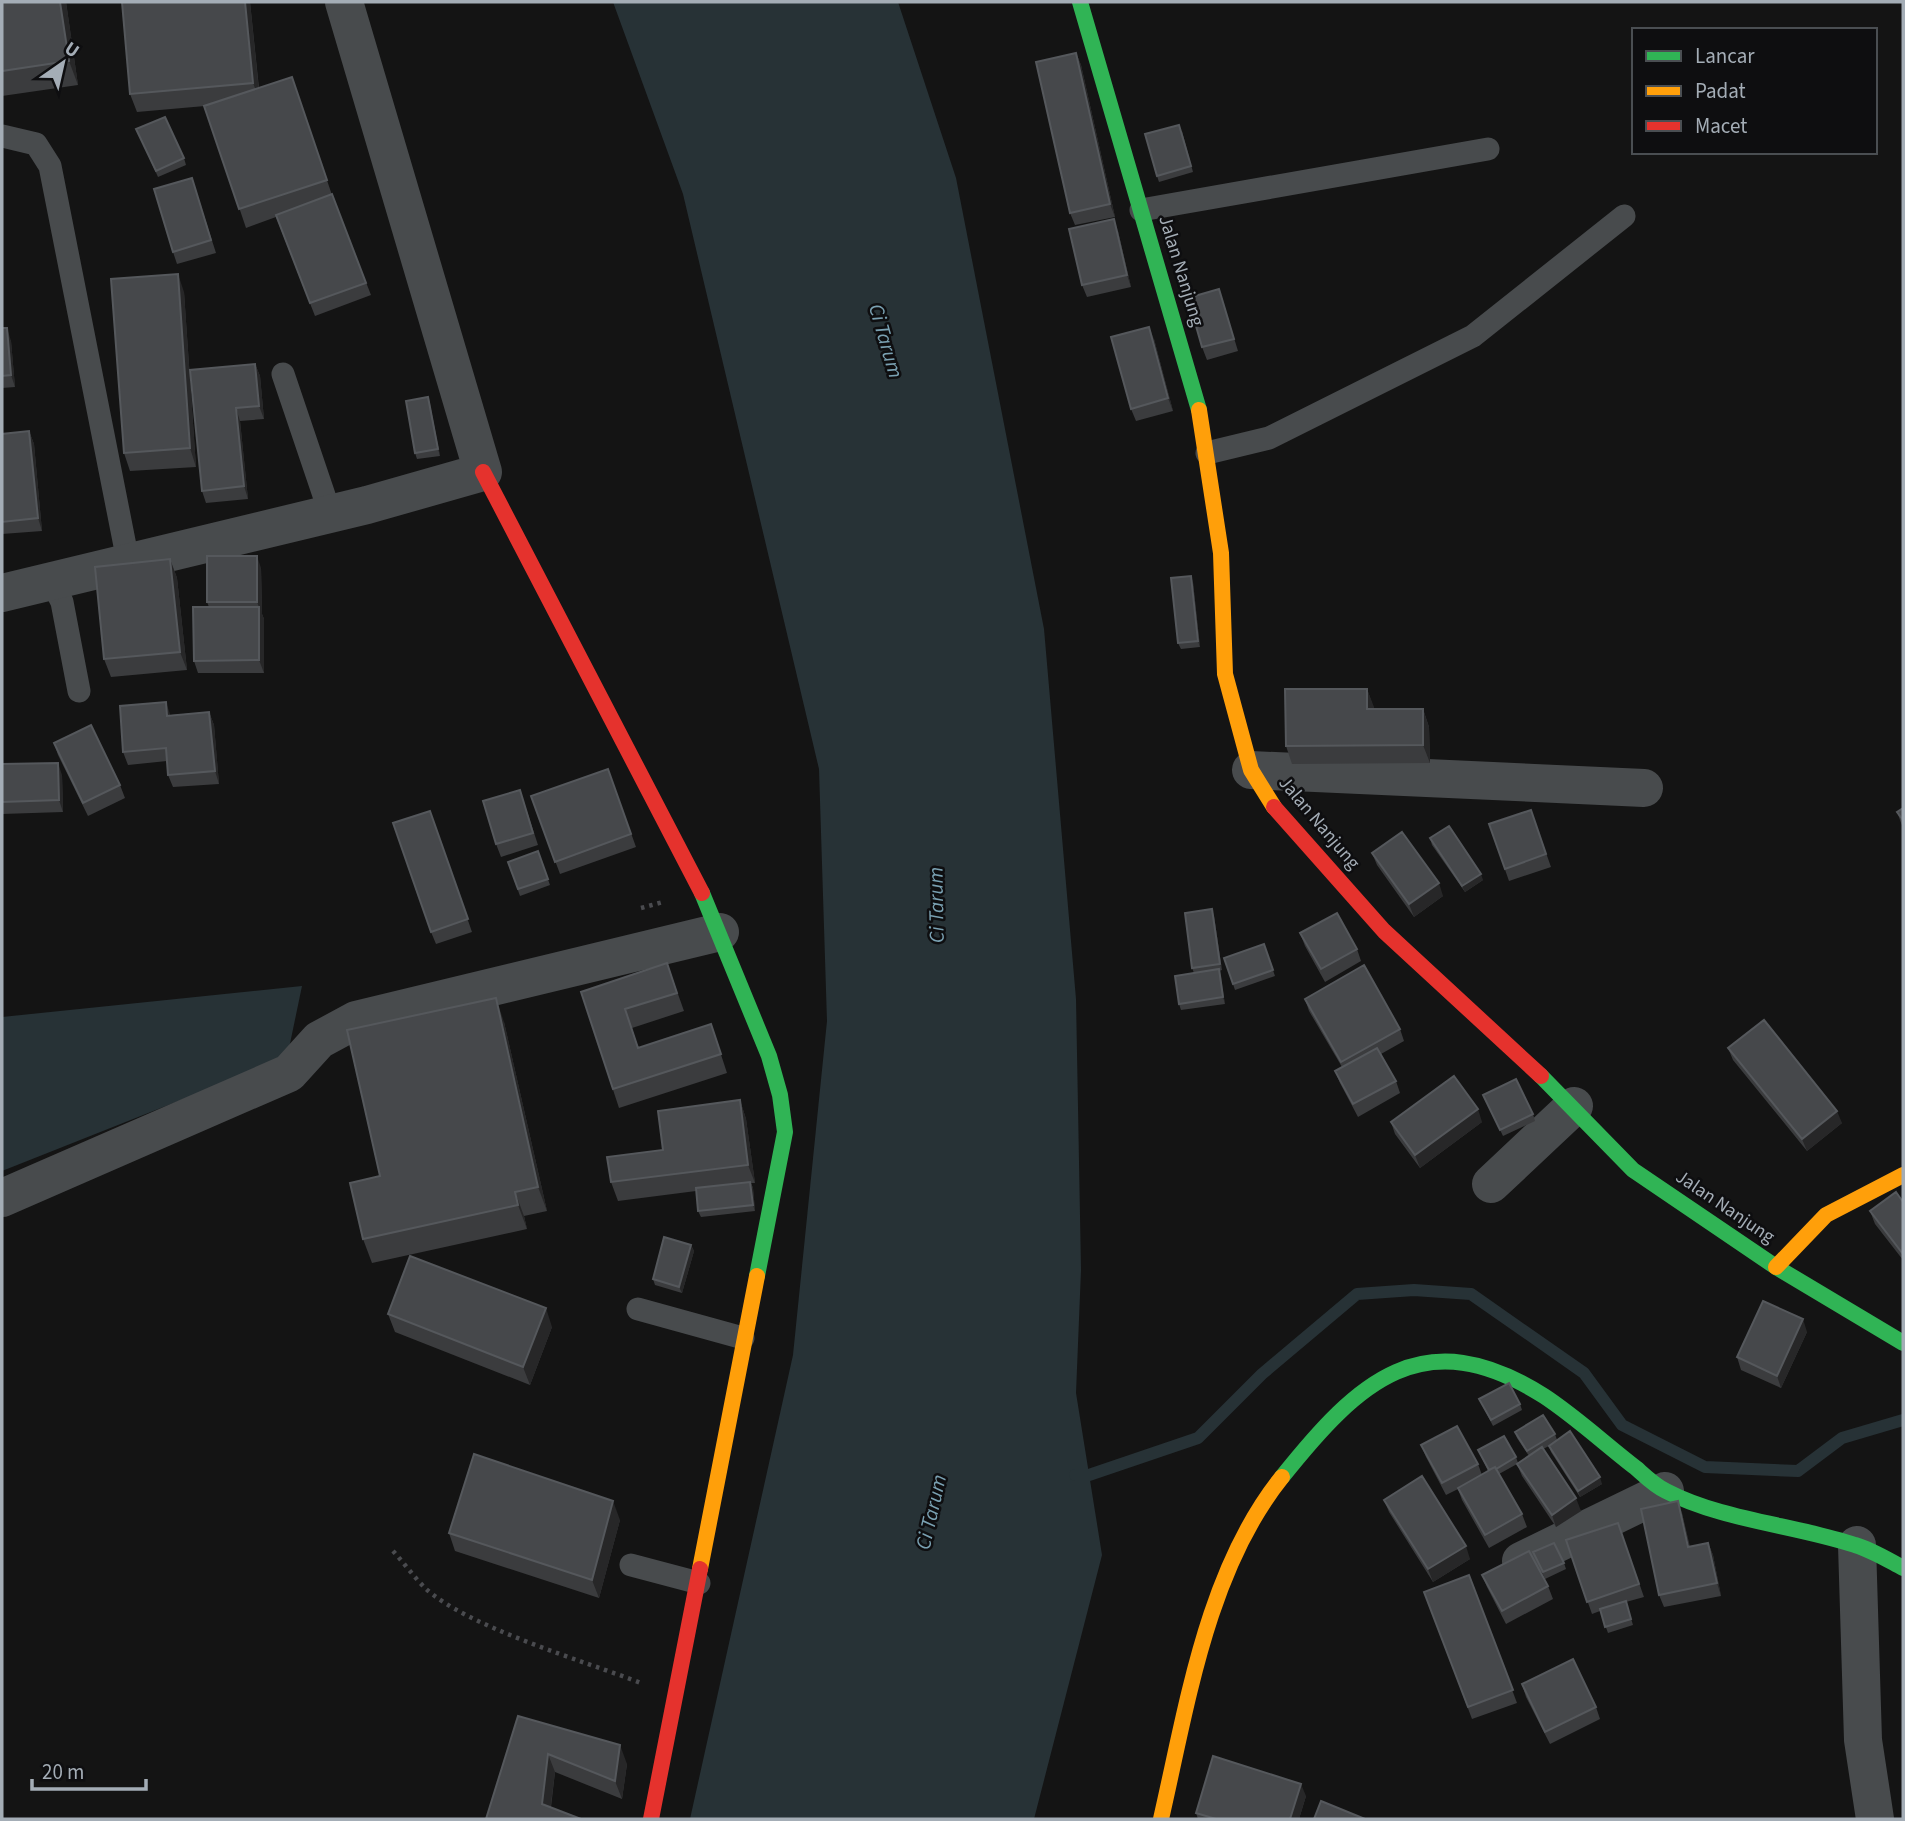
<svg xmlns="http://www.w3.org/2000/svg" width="1905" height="1821" font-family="'Source Sans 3',sans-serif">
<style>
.water{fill:#273236}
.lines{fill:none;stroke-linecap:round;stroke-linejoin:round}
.stream{stroke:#273236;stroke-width:12}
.path{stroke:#4a4b4f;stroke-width:4.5;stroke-dasharray:3.5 5;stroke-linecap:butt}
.lane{stroke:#484b4d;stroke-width:23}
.street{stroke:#484b4d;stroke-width:38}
.fast{stroke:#30b455;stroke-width:16}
.slow{stroke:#ff9f0a;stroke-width:16}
.jam{stroke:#e5322d;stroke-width:16}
.wall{fill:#3b3c3e}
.shaded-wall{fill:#272728}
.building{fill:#46484b;stroke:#55585c;stroke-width:2}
.labels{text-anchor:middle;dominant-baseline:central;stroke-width:5;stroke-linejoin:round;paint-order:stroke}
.street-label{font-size:19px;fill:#a4adb6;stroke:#0e0e10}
.water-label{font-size:21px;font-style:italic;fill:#7aa1b2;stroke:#0e0e10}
</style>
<rect width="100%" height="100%" fill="#141414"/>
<path class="water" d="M613,2H898L956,178L1044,629L1076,999L1081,1270L1076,1393L1102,1555L1034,1819H690L793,1355L827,1021L819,769L683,194Z
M302,986L287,1058L2,1171V1017Z"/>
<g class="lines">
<path class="stream" d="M1075,1475H1089L1198,1438L1262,1374L1357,1294L1414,1290L1471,1294L1584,1373L1622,1425L1705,1467L1798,1471L1842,1438L1903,1420"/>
<path class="path" d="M641,908L663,902
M393,1551C404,1563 414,1577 425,1588C467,1627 584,1661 641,1683"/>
<path class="lane" d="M2,136L36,144L50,166L128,561
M1141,210L1488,149
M283,374L330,513
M1207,453L1269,438L1473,336L1624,216
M52,582L62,602L79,691
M638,1309L743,1338
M631,1565L699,1583"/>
<path class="street" d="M2,593L367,505L483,472L344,2
M1251,770L1644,788
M1491,1184L1574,1106
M2,1198L289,1073L319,1040L356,1020L720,932
M1857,1545L1863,1740L1875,1819
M1521,1561L1665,1491"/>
<path class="fast" d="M1080,2L1199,410
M702,893L769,1056L780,1095L785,1132L757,1276
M1541,1076L1633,1170L1776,1267L1903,1343
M1282,1477C1358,1382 1423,1319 1544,1396C1576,1417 1606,1445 1636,1468C1645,1476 1655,1486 1666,1491C1721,1520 1795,1525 1855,1545C1872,1550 1888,1560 1903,1568"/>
<path class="slow" d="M1199,410L1221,553L1225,674L1251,770L1274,807
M1776,1267L1826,1215L1903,1175
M700,1569L757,1276
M1161,1819C1187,1706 1207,1570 1282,1477"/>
<path class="jam" d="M483,472L702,893
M1274,807L1384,931L1541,1076
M651,1819L700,1569"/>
</g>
<path class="wall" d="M2,2H66L78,85L2,96Z
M122,2H250L259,88L292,77L333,198L371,295L315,316L276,217L246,228L205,106L137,112L130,94Z
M1076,53L1081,65L1115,217L1075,225L1070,213Z
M136,129L184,158L186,165L158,177Z
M1182,131L1193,172L1159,182L1157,176Z
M192,178L216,253L177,264L173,252Z
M1118,231L1131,287L1087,297L1082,285Z
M1219,289L1238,351L1207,360L1202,347Z
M184,292L196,467L130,471L124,453Z
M2,328L11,341L15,387L2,388Z
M1154,339L1173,411L1136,421L1131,409Z
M255,364L260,376L264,419L240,421L248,499L206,503L202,491Z
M428,397L430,404L440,456L417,459L415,453Z
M29,431L34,444L42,531L2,534V434Z
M170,559L177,578L187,670L111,677L104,659Z
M261,568L262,614L264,619V673H198L194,661L209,607L207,602Z
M1193,582L1200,647L1181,649L1178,643Z
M1367,689L1374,709H1423L1429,727L1430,763L1292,764L1286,746Z
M209,712L214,725L219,784L173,787L168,775L167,761L128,765L123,752L171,715Z
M54,743L120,785L125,798L88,816L58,755Z
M2,764L62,775L63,812L2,814Z
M608,769L636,847L560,874L531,796Z
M520,790L538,845L501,857L496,844Z
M1903,808V828L1897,812Z
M1531,810L1551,867L1509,881L1489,824Z
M430,811L472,932L436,944L431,932Z
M1430,838L1483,880L1465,892L1432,845Z
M538,851L550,885L520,896L508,862Z
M1372,853L1443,896L1414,917L1377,865Z
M1214,916L1222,970L1219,971L1225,1004L1181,1010L1179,1004L1194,973L1192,968Z
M1300,933L1357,949L1361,961L1325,982L1305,946Z
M1264,944L1275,976L1235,990L1224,958Z
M667,963L684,1011L632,1028L638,1048L711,1024L727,1073L619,1108L581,992Z
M1305,999L1400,1029L1404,1041L1381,1054L1396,1081L1400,1093L1358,1117L1340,1083L1335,1071L1342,1067L1309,1011Z
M504,1022L547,1211L524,1216L527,1229L372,1263L363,1239L380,1176Z
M1728,1048L1842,1123L1807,1151L1733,1060Z
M1483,1095L1533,1114L1535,1121L1503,1136Z
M740,1100L746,1119L755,1183H751L753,1188L755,1211L701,1217L698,1211L696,1191L618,1201L611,1182Z
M1391,1122H1482L1420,1168L1395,1134Z
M1903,1202V1260L1875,1224L1870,1211Z
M691,1245L694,1251L682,1293L655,1285L653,1279Z
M388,1314L552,1327L530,1385L395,1332Z
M1807,1332L1781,1388L1741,1370L1737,1357Z
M1479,1399L1520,1404L1522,1410L1493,1426Z
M1515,1432L1555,1434L1557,1440L1602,1484L1580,1497L1551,1452L1549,1446L1543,1449L1581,1511L1556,1527L1522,1476L1517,1464L1499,1474L1522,1514L1527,1527L1489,1548L1462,1500L1458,1489L1446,1495L1426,1457L1421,1445L1478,1464L1482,1475L1488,1471L1478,1450L1516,1457L1518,1463L1529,1456L1517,1438Z
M1384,1500L1470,1559L1433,1582L1389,1512Z
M1682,1513L1690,1547L1708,1543L1713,1555L1721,1596L1664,1607L1659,1595Z
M620,1520L599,1598L455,1551L449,1533Z
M1618,1523L1644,1597L1626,1602L1633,1625L1608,1633L1600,1611L1592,1614L1566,1540Z
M1533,1552L1564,1563L1566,1569L1545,1579Z
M1469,1575L1517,1703L1472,1719L1424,1592Z
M1482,1575L1548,1586L1553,1599L1506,1624L1487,1587Z
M1522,1684L1596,1707L1600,1719L1550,1744L1526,1697Z
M518,1716L627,1764L622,1799L555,1772L551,1807L486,1819Z
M1306,1796L1299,1819H1198L1196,1813Z"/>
<path class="shaded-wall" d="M60,2H66L78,85L69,61Z
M245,2H250L260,101L253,83Z
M1076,53L1081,65L1115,217L1110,204Z
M1114,219L1118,231L1131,287L1127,275Z
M178,274L184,292L196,467L190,448Z
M1149,327L1154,339L1173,411L1168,398Z
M7,328L11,341L15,387L11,375Z
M255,364L260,376L264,419L259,406Z
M428,397L430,404L440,456L438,449Z
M236,408L240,421L248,499L244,486Z
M29,431L34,444L42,531L38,518Z
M257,556L261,568L262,614L264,619V673L259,660V607L257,602Z
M170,559L177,578L187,670L180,652Z
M1191,576L1193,582L1200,647L1198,641Z
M1367,689L1374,707V728L1367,709Z
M166,702L170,714L171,728L167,716Z
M1423,709L1429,727L1430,763L1423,745Z
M209,712L214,725L219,784L215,771Z
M58,763L62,775L63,812L59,800Z
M1481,874L1483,880L1465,892L1462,886Z
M1439,883L1443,896L1414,917L1409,904Z
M1212,909L1214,916L1222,970L1220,964Z
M1219,969L1221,976L1225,1004L1223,997Z
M496,998L504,1022L547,1211L538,1187Z
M740,1100L746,1119L755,1183L748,1165Z
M1478,1109L1482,1122L1420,1168L1415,1155Z
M1837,1111L1842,1123L1807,1151L1802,1139Z
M750,1182L753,1188L755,1211L753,1205Z
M515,1192L524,1216L527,1229L518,1205Z
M691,1245L694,1251L682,1293L679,1287Z
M546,1308L552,1327L530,1385L523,1367Z
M1803,1319L1807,1332L1781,1388L1777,1376Z
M1600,1477L1602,1484L1580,1497L1578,1491Z
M1576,1498L1581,1511L1556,1527L1552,1515Z
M613,1501L620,1520L599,1598L592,1580Z
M1678,1501L1682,1513L1692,1559L1688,1547Z
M1708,1543L1713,1555L1721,1596L1717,1583Z
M1466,1546L1470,1559L1433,1582L1428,1569Z
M620,1745L627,1764L622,1799L615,1781Z
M548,1754L555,1772L549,1819L542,1804Z
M1301,1784L1306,1796L1299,1819H1290Z"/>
<path class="building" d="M2,2H60L69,61L2,71Z
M122,2H245L253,83L130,94Z
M1076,53L1110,204L1070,213L1036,62Z
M292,77L327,180L239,209L204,106Z
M165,117L184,158L156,171L136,129Z
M1179,125L1191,166L1157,176L1145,134Z
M192,178L211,240L173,252L154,189Z
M332,194L366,283L310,303L276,215Z
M1114,219L1127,275L1082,285L1069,229Z
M178,274L190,448L124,453L111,279Z
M1219,289L1234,339L1202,347L1188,298Z
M1149,327L1168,398L1131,409L1111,337Z
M2,328H7L11,375L2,376Z
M255,364L259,406L236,408L244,486L202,491L190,370Z
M428,397L438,449L415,453L406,401Z
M29,431L38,518L2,522V434Z
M207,556H257V602H207Z
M170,559L180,652L104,659L95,567Z
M1191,576L1198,641L1178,643L1171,578Z
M193,607H259V660L194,661Z
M1285,689H1367V709H1423V745L1286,746Z
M166,702L167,716L209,712L215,771L168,775L166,748L123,752L120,706Z
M91,725L120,785L83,803L54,743Z
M58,763L59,800L2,802V764Z
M608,769L631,834L555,862L531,796Z
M520,790L533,833L496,844L483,801Z
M1903,808V820L1897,812Z
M1531,810L1546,854L1505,869L1489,824Z
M430,811L468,919L431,932L393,823Z
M1449,826L1481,874L1462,886L1430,838Z
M1402,832L1439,883L1409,904L1372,853Z
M538,851L548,879L518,889L508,862Z
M1212,909L1220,964L1192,968L1185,913Z
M1337,913L1357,949L1321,969L1300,933Z
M1264,944L1273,970L1233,984L1224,958Z
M667,963L677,993L625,1009L638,1048L711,1024L721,1054L613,1089L581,992Z
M1364,965L1400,1029L1341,1062L1305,999Z
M1219,969L1223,997L1179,1004L1175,976Z
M496,998L538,1187L515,1192L518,1205L363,1239L350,1183L380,1176L347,1030Z
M1764,1020L1837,1111L1802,1139L1728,1048Z
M1377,1048L1396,1081L1353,1104L1335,1071Z
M1454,1076L1478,1109L1415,1155L1391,1122Z
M1516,1079L1533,1114L1500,1130L1483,1095Z
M740,1100L748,1165L611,1182L607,1157L663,1150L658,1111Z
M750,1182L753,1205L698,1211L696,1188Z
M1896,1192L1903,1202V1254L1870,1211Z
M664,1237L691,1245L679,1287L653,1279Z
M410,1256L546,1308L523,1367L388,1314Z
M1763,1301L1803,1319L1777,1376L1737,1357Z
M1509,1383L1520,1404L1491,1420L1479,1399Z
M1543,1415L1555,1434L1527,1451L1515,1432Z
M1457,1426L1478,1464L1442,1483L1421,1445Z
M1570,1431L1600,1477L1578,1491L1549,1446Z
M1504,1436L1516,1457L1496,1469L1495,1467L1489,1470L1478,1450Z
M1542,1447L1576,1498L1552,1515L1517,1464Z
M474,1454L613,1501L592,1580L449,1533Z
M1495,1467L1522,1514L1485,1535L1458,1488Z
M1422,1476L1466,1546L1428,1569L1384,1500Z
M1678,1501L1688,1547L1708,1543L1717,1583L1659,1595L1641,1509Z
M1618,1523L1639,1584L1587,1602L1566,1540Z
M1554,1543L1564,1563L1543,1572L1533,1552Z
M1529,1551L1548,1586L1502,1611L1482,1575Z
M1469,1575L1513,1690L1468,1707L1424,1592Z
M1626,1601L1631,1619L1605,1627L1600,1609Z
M1573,1659L1596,1707L1545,1732L1522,1684Z
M518,1716L620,1745L615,1781L548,1754L542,1804L581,1819H486Z
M1213,1756L1301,1784L1290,1819H1216L1196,1813Z
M1321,1801L1365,1819H1314Z"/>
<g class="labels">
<g class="street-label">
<text transform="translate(1181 271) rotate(73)">Jalan Nanjung</text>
<text transform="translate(1319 823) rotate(50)">Jalan Nanjung</text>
<text transform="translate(1725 1207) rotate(34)">Jalan Nanjung</text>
</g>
<g class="water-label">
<text transform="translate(886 341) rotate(74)">Ci Tarum</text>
<text transform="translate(936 905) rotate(-91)">Ci Tarum</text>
<text transform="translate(931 1512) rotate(-77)">Ci Tarum</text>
</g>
</g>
<rect width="1905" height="1821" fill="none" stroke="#a4adb6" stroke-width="7"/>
<rect x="1632" y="28" width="245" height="126" fill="#0e0e10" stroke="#4a4e52" stroke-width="2"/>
<rect x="1646" y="51" width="35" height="10" fill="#30b455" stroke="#4a4e52" stroke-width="2"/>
<text x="1695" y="63" font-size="21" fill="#a4adb6">Lancar</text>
<rect x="1646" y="86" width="35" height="10" fill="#ff9f0a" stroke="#4a4e52" stroke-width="2"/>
<text x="1695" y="98" font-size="21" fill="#a4adb6">Padat</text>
<rect x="1646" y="121" width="35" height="10" fill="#e5322d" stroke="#4a4e52" stroke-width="2"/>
<text x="1695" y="133" font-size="21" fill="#a4adb6">Macet</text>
<g transform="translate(63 63) rotate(34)" stroke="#0e0e10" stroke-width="5" paint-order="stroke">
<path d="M0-5L12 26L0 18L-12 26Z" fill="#a4adb6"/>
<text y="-10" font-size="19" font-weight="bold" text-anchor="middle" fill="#a4adb6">U</text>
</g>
<path d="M32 1779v10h114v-10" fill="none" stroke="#a4adb6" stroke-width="3.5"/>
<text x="42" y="1779" font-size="21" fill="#a4adb6" stroke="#0e0e10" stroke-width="5" paint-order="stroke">20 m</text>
</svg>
